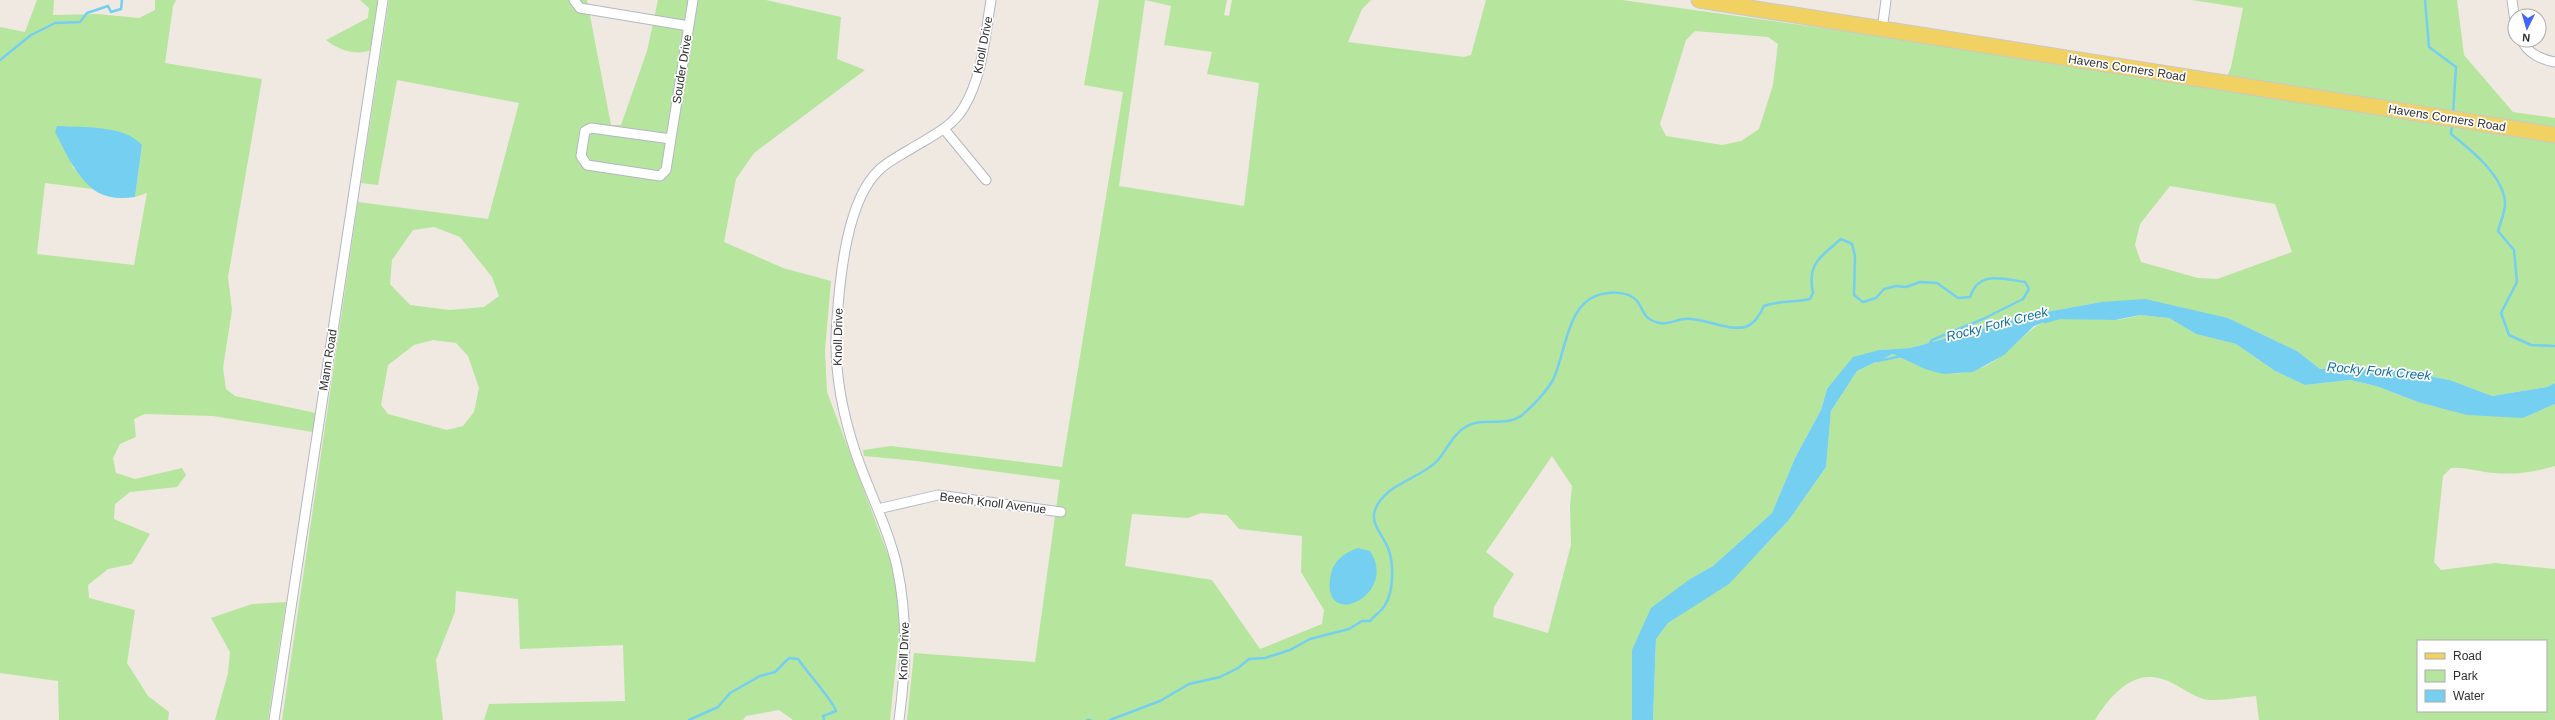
<svg xmlns="http://www.w3.org/2000/svg" width="2555" height="720" font-family="Helvetica,sans-serif">
<style>
.green{fill:#b6e59e;fill-rule:evenodd}
.water{fill:#75cff0}
.lines{fill:none;stroke-linecap:round;stroke-linejoin:round}
.stream{stroke:#75cff0;stroke-width:2.5}
.street-casing{stroke:#b4b7c1;stroke-width:11}
.primary-casing{stroke:#c9c9c9;stroke-width:17}
.street{stroke:#fff;stroke-width:9}
.primary{stroke:#f2d163;stroke-width:15}
.labels{text-anchor:middle;dominant-baseline:central;stroke-width:3.5;stroke-linejoin:round;paint-order:stroke}
.street-label{font-size:12px;fill:#2e2e2e;stroke:#fff}
.water-label{font-size:13px;font-style:italic;fill:#0d6fa3;stroke:#fff}
</style>
<rect width="100%" height="100%" fill="#efe9e1"/>
<path class="green" d="M37,0H54L53,15L97,14L139,18L155,10V0H176L173,6L165,63L262,79L228,277L232,310L223,368L226,389L235,396L316,413L313,432L213,416L145,414L134,419L136,437L120,444L113,458L116,473L135,479L182,468L186,475L177,487L130,492L115,504L114,519L150,534L132,564L108,569L88,585L89,598L135,610L127,663L148,696L169,712L168,720H59L58,681L0,673V27L25,32ZM142,145L135,197L147,193L134,265L37,254L45,183L93,189L72,166Z
M360,0H379L371,50C357,56 338,50 326,40L368,18L369,8Z
M389,0H587L611,125H621L647,51L658,0H766L841,17L837,59L865,70L754,153L736,179L724,242L783,268L831,281L825,351L827,392L890,560L897,589L900,625L890,720H793L779,710L746,716L743,720H484L489,704L625,701L623,645L520,649L518,599L456,591L455,612L436,660L443,720H282L358,202L488,219L519,103L397,80L378,185L361,183ZM434,227L460,237L492,277L499,296L484,307L450,310L410,305L390,284L392,260L413,230ZM433,340L456,343L468,356L479,388L474,412L463,426L447,430L388,414L381,405L388,365L414,345Z
M1099,0H1227L1224,15L1229,16L1232,0H1371L1362,9L1348,42L1464,57L1471,55L1486,0H1622L1894,38L2555,142V383L2547,387L2492,396L2450,380L2384,368L2320,369L2297,351L2228,318L2101,302L2041,313L1910,348L1879,350L1827,389L1821,410L1795,458L1772,513L1713,566L1690,579L1679,589L1632,650V720H907L914,653L1035,662L1060,480L917,461L864,456L863,450L891,446L1062,467L1123,92L1084,85ZM1145,0L1171,6L1164,45L1212,52L1207,74L1259,83L1244,206L1119,186ZM1695,31L1768,37L1778,44L1773,85L1759,129L1741,141L1722,145L1666,136L1660,124L1686,40ZM2170,186L2275,204L2292,252L2217,279L2198,278L2141,262L2135,245L2140,224ZM1552,456L1572,486L1570,506L1571,545L1548,633L1493,617L1494,607L1514,574L1486,552ZM1201,513L1227,515L1239,529L1302,536L1301,572L1324,610L1322,624L1260,649L1212,580L1125,566L1132,514L1188,518Z
M2192,0H2457L2464,55L2513,112L2555,118V127L2226,79L2231,67L2243,8Z
M2140,315L2169,318L2196,334L2236,344L2275,371L2305,385L2350,380L2376,386L2418,402L2523,418L2555,404V466C2535,472 2515,475 2494,473C2478,472 2466,467 2451,468L2443,476L2434,562L2441,570L2495,563L2555,569V720H2259L2256,696C2242,697 2215,702 2204,699C2189,695 2177,683 2162,679C2132,669 2109,697 2095,720H1653L1656,639L1668,623L1691,608L1761,550L1789,520L1826,467L1831,411L1857,371L1894,354C1941,376 1970,386 2013,346C2025,335 2036,323 2052,319C2071,315 2094,320 2113,320C2122,320 2131,317 2140,315ZM2418,641H2546V711H2418Z
M286,602L268,720H215L228,673L230,652L211,618L252,604Z"/>
<path class="water" d="M57,126C83,128 123,124 142,145L135,197C126,198 116,199 107,196C82,190 66,153 55,132Z
M2145,299L2228,318L2297,351L2320,369L2384,368L2450,380L2492,396L2547,387L2555,383V404L2523,418L2467,415L2418,402L2376,386L2350,380L2305,385L2275,371L2236,344L2196,334L2169,318L2140,315L2115,320L2052,319L2034,326L2004,355L1973,372L1943,374L1925,369L1893,354L1857,371L1831,411L1826,467L1789,520L1729,584L1668,623L1656,639L1653,720H1632V650L1651,608L1690,579L1713,566L1772,513L1795,458L1821,410L1827,389L1853,357L1879,350L1910,348L2041,313L2101,302Z
M1358,548L1370,551C1400,596 1318,633 1331,574C1334,560 1344,553 1358,548Z"/>
<g class="lines">
<path class="stream" d="M2425,0L2429,47L2456,67L2453,114
M0,60L31,35L55,23L80,22L87,13L108,6L111,12L121,9L122,0
M2452,125L2451,134C2470,149 2505,177 2505,204C2505,213 2500,223 2498,231L2514,250L2517,282L2501,313L2509,335L2531,345L2555,346
M2045,322L2059,318
M1877,361L1902,356
M689,720L718,707L730,693L760,676L775,672L789,658L798,659C806,671 834,702 836,711L823,716L824,720
M1087,720H1090
M1110,720L1160,701L1189,684L1220,677L1238,668L1249,659L1265,658L1290,650L1310,639L1349,629L1362,621H1370C1374,616 1382,611 1385,605C1394,591 1394,563 1388,548C1383,535 1370,524 1375,510C1385,483 1421,479 1438,460C1447,449 1454,433 1467,426C1483,417 1505,427 1521,416C1532,407 1546,392 1553,380C1564,357 1567,312 1590,299C1603,291 1628,289 1638,302C1643,309 1643,316 1651,320C1667,329 1676,317 1691,319C1708,320 1729,331 1745,327C1755,324 1760,314 1764,306C1779,300 1794,303 1810,299L1813,293C1807,264 1820,257 1841,239L1852,244L1855,256L1854,295L1863,302L1876,298L1884,289L1896,286L1906,287L1920,282L1937,283L1958,298L1970,297C1979,270 2002,279 2025,282L2029,289L2023,299L1983,319L1932,340L1928,346"/>
<g class="street-casing">
<path id="street" d="M574,0L580,8L689,26
M2512,0L2515,21
M1882,30L1886,0
M2522,40C2527,53 2542,60 2555,62
M944,129L986,180
M671,139L591,128L585,131L581,156L587,165L660,176L666,170L693,0
M878,509L938,495L1061,512
M274,720L383,0
M899,720C906,668 908,619 897,567C888,527 868,490 855,451C841,409 833,364 837,319C840,276 847,200 879,170C887,162 899,156 909,150C928,138 952,128 964,107C983,75 985,36 991,0"/>
</g>
<g class="primary-casing">
<path id="primary" d="M1699,0L2555,135"/>
</g>
<use href="#street" class="street"/>
<use href="#primary" class="primary"/>
</g>
<g class="labels">
<g class="street-label">
<text transform="translate(983 45) rotate(-79)">Knoll Drive</text>
<text transform="translate(2127 68) rotate(9)">Havens Corners Road</text>
<text transform="translate(682 69) rotate(-81)">Souder Drive</text>
<text transform="translate(2447 118) rotate(9)">Havens Corners Road</text>
<text transform="translate(838 337) rotate(-89)">Knoll Drive</text>
<text transform="translate(328 360) rotate(-81)">Mann Road</text>
<text transform="translate(993 503) rotate(7)">Beech Knoll Avenue</text>
<text transform="translate(904 651) rotate(-88)">Knoll Drive</text>
</g>
<g class="water-label">
<text transform="translate(1997 324) rotate(-14)">Rocky Fork Creek</text>
<text transform="translate(2379 371) rotate(5)">Rocky Fork Creek</text>
</g>
</g>
<rect x="2417" y="640" width="130" height="72" fill="#ffffff" stroke="#ababab"/>
<rect x="2425" y="653" width="20" height="6" fill="#f2d163" stroke="#ababab"/>
<text x="2453" y="660" font-size="12" fill="#2e2e2e">Road</text>
<rect x="2425" y="670" width="20" height="12" fill="#b6e59e" stroke="#ababab"/>
<text x="2453" y="680" font-size="12" fill="#2e2e2e">Park</text>
<rect x="2425" y="690" width="20" height="12" fill="#75cff0" stroke="#ababab"/>
<text x="2453" y="700" font-size="12" fill="#2e2e2e">Water</text>
<g transform="translate(2527 28) rotate(185)"><circle r="19" fill="#ffffff" stroke="#ababab"/>
<path d="M0-3L7 15L0 10L-7 15Z" fill="#4264fb"/>
<text y="-6" font-size="11" font-weight="bold" text-anchor="middle" fill="#2e2e2e">N</text>
</g>
</svg>
